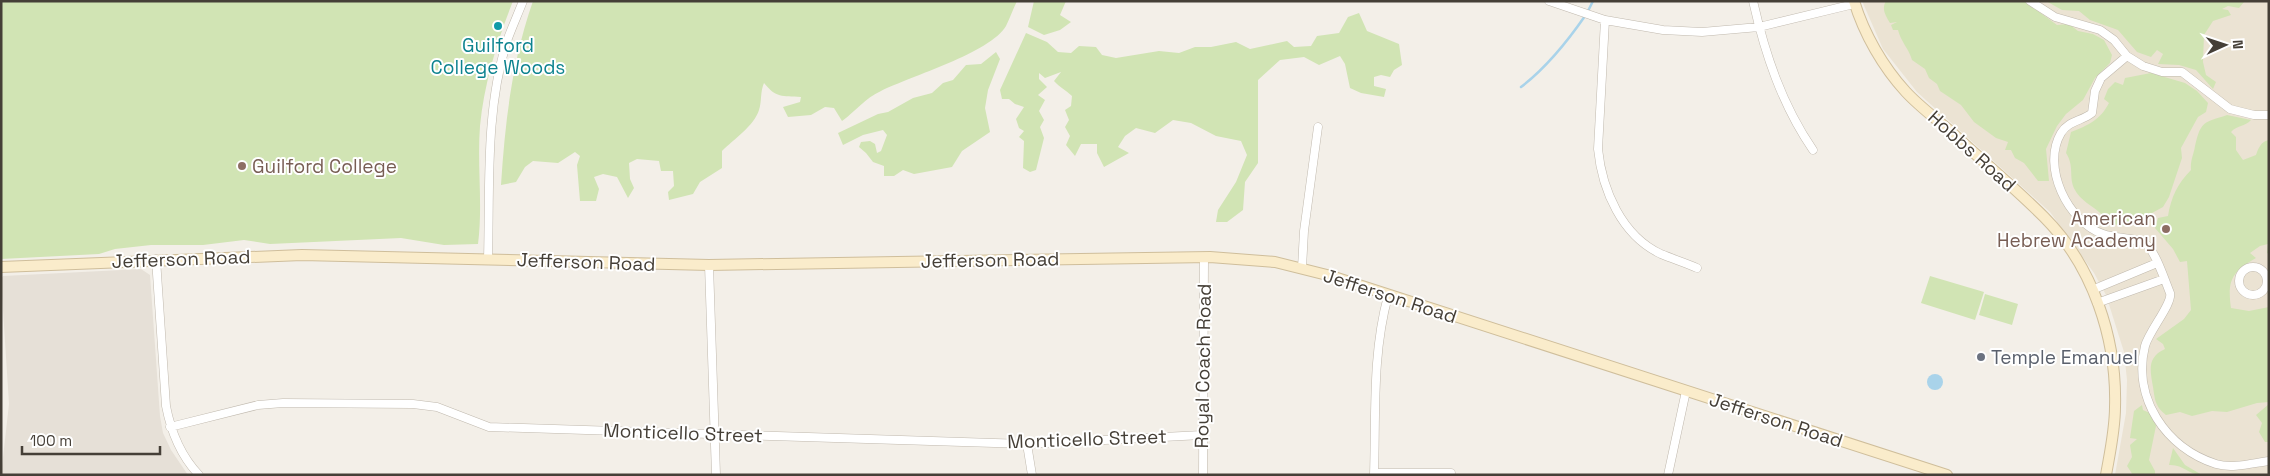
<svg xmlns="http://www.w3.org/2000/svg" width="2270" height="476" font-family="'Space Grotesk',sans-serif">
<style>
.residential{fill:#e6e0d7}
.education{fill:#ebe3d3}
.green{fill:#d1e4b4}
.water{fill:#a9d3ea}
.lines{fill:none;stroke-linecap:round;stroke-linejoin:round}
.stream{stroke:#a9d3ea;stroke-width:2.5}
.street-casing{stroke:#c0b9ae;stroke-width:9}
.secondary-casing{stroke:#cfbe9b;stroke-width:12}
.street{stroke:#fff;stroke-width:8}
.secondary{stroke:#faeccb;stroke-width:10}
.culture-dot{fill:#0f9aa8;stroke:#fff;stroke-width:2}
.education-dot{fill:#8d6e63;stroke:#fff;stroke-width:2}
.worship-dot{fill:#6b7280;stroke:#fff;stroke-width:2}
.labels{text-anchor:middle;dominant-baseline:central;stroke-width:4;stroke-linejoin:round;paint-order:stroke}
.culture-label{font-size:19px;fill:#0d838f;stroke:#fff}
.street-label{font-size:19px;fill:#453f37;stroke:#fff}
.education-label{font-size:19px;fill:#785e54;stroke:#fff;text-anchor:start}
.worship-label{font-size:19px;fill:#5b616d;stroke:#fff;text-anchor:start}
</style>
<rect width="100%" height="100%" fill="#f3efe8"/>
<path class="residential" d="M141,269L150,275L160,416L163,433L171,450L188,475H1L9,404L1,279L3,276Z"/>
<path class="education" d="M1862,1H2269V475H2115L2126,413L2127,380L2124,352L2106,295L2094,273L2050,212L1917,92L1883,49Z"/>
<path class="green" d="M1,1H513C497,41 484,84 480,126C477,166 483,205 478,244L444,245L401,238L270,244L244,240L203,245H151L115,249L99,254L1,259Z
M533,1H1017C1013,9 1010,18 1006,26C990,53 911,76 881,91C865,98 856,111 842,121L834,108L825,107L811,115L788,117L783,107L800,102L801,97C782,96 776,98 764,83C760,92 762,101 759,110C754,126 734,139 722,151V168L700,182L693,194L669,200L668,192L674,186L673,171H661L659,161L637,159L629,163L630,179L634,188L628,198L617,177L603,174L594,177L599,189L596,201H580L577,165L580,156L575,152L558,163L533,161L525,167L516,182L501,185C505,122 512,61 533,1Z
M1034,1H1066L1060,15L1071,22L1060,30L1044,35L1028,27Z
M1886,1H2024L2057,25L2069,24L2078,31L2093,34L2104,40L2112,55L2110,63L2095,78L2083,100L2066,114L2057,126L2046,149L2049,181H2038L2024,163L2015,158L2011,150H2005L2008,142L1996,138L1974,122L1961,105L1940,91L1937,84L1929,78L1925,69L1912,60C1909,49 1901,42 1898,30H1893L1891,25L1897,22L1890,23C1886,16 1881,9 1886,1Z
M2046,1H2238L2244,2L2239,8L2228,6L2222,9L2228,10L2231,15L2213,21L2204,35L2203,62L2206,75L2216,82L2213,89L2196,70L2179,65L2158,64L2163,54L2157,50L2151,57L2137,52L2118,30L2090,20L2079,11L2062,10Z
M1359,13L1367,31L1399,44L1402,65L1394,70L1390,77L1381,75L1374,77V86L1386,89L1384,97L1361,93L1350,88L1345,64L1340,56L1319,65L1304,57L1280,60L1258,80V163L1245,182L1243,210L1227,222H1216L1218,210L1236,182L1247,155L1241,141L1216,136L1191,123L1173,120L1155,133L1136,128L1125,136L1118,147L1129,153L1104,167L1097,153V144H1081L1075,156L1066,145L1070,136L1065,127L1069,120L1065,110L1071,106L1072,96C1066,90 1059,87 1054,81L1061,72L1045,78L1039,73V79L1047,87L1038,95L1045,100L1039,111L1044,120L1040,127L1044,138L1036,170L1030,172L1023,168L1024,141L1019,137L1024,131L1019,128L1016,119L1024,107L1015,104L1009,99H1002L1000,90L1026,33L1047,42L1058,52L1071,53L1079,46L1096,47L1102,55L1116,58L1159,51L1179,53L1195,47H1211L1236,42L1250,49L1287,41L1294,47L1311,46L1317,36L1339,33L1348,17Z
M996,52L1000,59L988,90L985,108L990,132L962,151L952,167L914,174L903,170L894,176H884V166L873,162L866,153L859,147L861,142L870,141L875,144L877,153L881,151L887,135L883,130L863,135L843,145L838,133L878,114L888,112L913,98L932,93L943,83L953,80L966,65L981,64Z
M2151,73L2185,83L2197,91L2208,103L2206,112L2198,117L2181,148L2182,158L2169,197L2163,207L2152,213L2145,224L2137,223L2123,226L2108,223C2102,209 2082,204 2075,190C2068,178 2075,167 2066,153L2071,132C2089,125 2100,120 2109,103L2104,99L2108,89L2115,82L2123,85L2125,78Z
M2227,115L2251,120C2245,127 2237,125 2231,132L2236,137V150L2243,160L2256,155C2258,149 2261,141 2269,140V254L2267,253L2268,244L2260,246L2250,253L2256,258C2232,272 2227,280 2231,308L2249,311L2269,307V402L2257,403L2227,412L2212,411L2192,416L2180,412L2166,415C2155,406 2155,400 2153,387C2150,370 2147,357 2165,349L2163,344L2156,339L2184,319L2191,310L2187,261L2180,262L2173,249L2155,228L2158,218L2168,216C2171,197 2178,183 2191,170C2190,160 2194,154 2195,146C2201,120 2204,123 2227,115Z
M1930,276L1984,292L1975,320L1921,303Z
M1985,294L2018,304L2012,325L1979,315Z
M2269,404V442H2265L2259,432L2262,423L2256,415Z
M2142,405L2143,410L2152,414L2156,426L2149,460L2155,471V475H2133L2127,466L2132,457L2130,445L2137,439L2130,438L2134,411Z
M2173,448L2185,465L2202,475C2189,475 2183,464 2169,465Z"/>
<path class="water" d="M1927 382a8 8 0 1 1 16 0a8 8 0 1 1-16 0Z"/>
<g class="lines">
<path class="stream" d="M1588,11L1593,1
M1521,87C1546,68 1567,42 1585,16"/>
<g class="street-casing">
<path id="street" d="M1549,1L1605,20L1663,30L1702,32L1759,27L1854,4
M1753,1C1765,54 1782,105 1813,150
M2030,1L2055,17L2100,30L2114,40L2127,56L2143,66L2162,72H2182L2230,109L2254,115H2269
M1605,20L1598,149C1602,190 1622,236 1661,254C1673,259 1686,263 1697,268
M2127,56L2101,78L2095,91L2092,113C2082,121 2068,121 2061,133C2041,167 2068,222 2103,234C2116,239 2137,237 2147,245C2156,253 2165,281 2170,293C2173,303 2149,331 2145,346C2132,398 2166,448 2216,464C2232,469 2253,463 2269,461
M156,259L166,406C171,432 180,455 199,475
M488,259C490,188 485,110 507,41C512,27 518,14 523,1
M709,265L716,475
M2239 281a14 14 0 1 1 28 0a14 14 0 1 1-28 0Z
M1302,268L1304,231L1318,127
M2092,290L2157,263
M2097,303L2164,279
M170,427L258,405L283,403L413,404L437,407L489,427L1027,444L1202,435
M1027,444L1032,475
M1374,473H1451
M1203,475L1204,257
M1374,475C1376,415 1372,354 1388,296
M1668,475L1686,391"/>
</g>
<g class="secondary-casing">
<path id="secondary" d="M1854,1C1864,34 1883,67 1906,92C1919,106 1935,118 1949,130C1980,159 2014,187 2044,217C2093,266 2117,339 2115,407C2115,430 2110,452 2106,475
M1,267L302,255L709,265L1210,257L1275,262L1331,276L1947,475"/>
</g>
<use href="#street" class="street"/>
<use href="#secondary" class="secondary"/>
</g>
<circle class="culture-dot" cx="498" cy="26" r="5"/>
<g class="education-dot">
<circle cx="242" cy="166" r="5"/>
<circle cx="2166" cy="229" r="5"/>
</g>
<circle class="worship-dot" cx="1981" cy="357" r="5"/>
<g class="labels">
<g class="culture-label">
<text x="498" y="45">Guilford<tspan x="498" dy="22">College Woods</tspan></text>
</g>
<g class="street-label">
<text transform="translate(1972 151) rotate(42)">Hobbs Road</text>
<text transform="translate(181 259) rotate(-2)">Jefferson Road</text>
<text transform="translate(990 260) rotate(-1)">Jefferson Road</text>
<text transform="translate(586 262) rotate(2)">Jefferson Road</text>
<text transform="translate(1390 296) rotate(18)">Jefferson Road</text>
<text transform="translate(1203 366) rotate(-89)">Royal Coach Road</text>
<text transform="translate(1776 420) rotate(18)">Jefferson Road</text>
<text transform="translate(683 433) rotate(2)">Monticello Street</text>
<text transform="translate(1087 439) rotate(-2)">Monticello Street</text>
</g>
<g class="education-label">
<text x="252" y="166">Guilford College</text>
<text x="2156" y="218" text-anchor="end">American<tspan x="2156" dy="22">Hebrew Academy</tspan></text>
</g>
<g class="worship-label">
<text x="1991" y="357">Temple Emanuel</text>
</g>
</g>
<rect width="2270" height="476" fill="none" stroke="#453f37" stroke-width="5"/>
<g transform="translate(2225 45) rotate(87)" stroke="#ffffff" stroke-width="4" paint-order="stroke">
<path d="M0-4L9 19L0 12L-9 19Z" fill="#453f37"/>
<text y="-8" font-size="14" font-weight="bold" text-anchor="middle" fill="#453f37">N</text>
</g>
<path d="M22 446v8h138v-8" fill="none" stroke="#453f37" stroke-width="2.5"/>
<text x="30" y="446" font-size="15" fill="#453f37" stroke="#ffffff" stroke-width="4" paint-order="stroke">100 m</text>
</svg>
